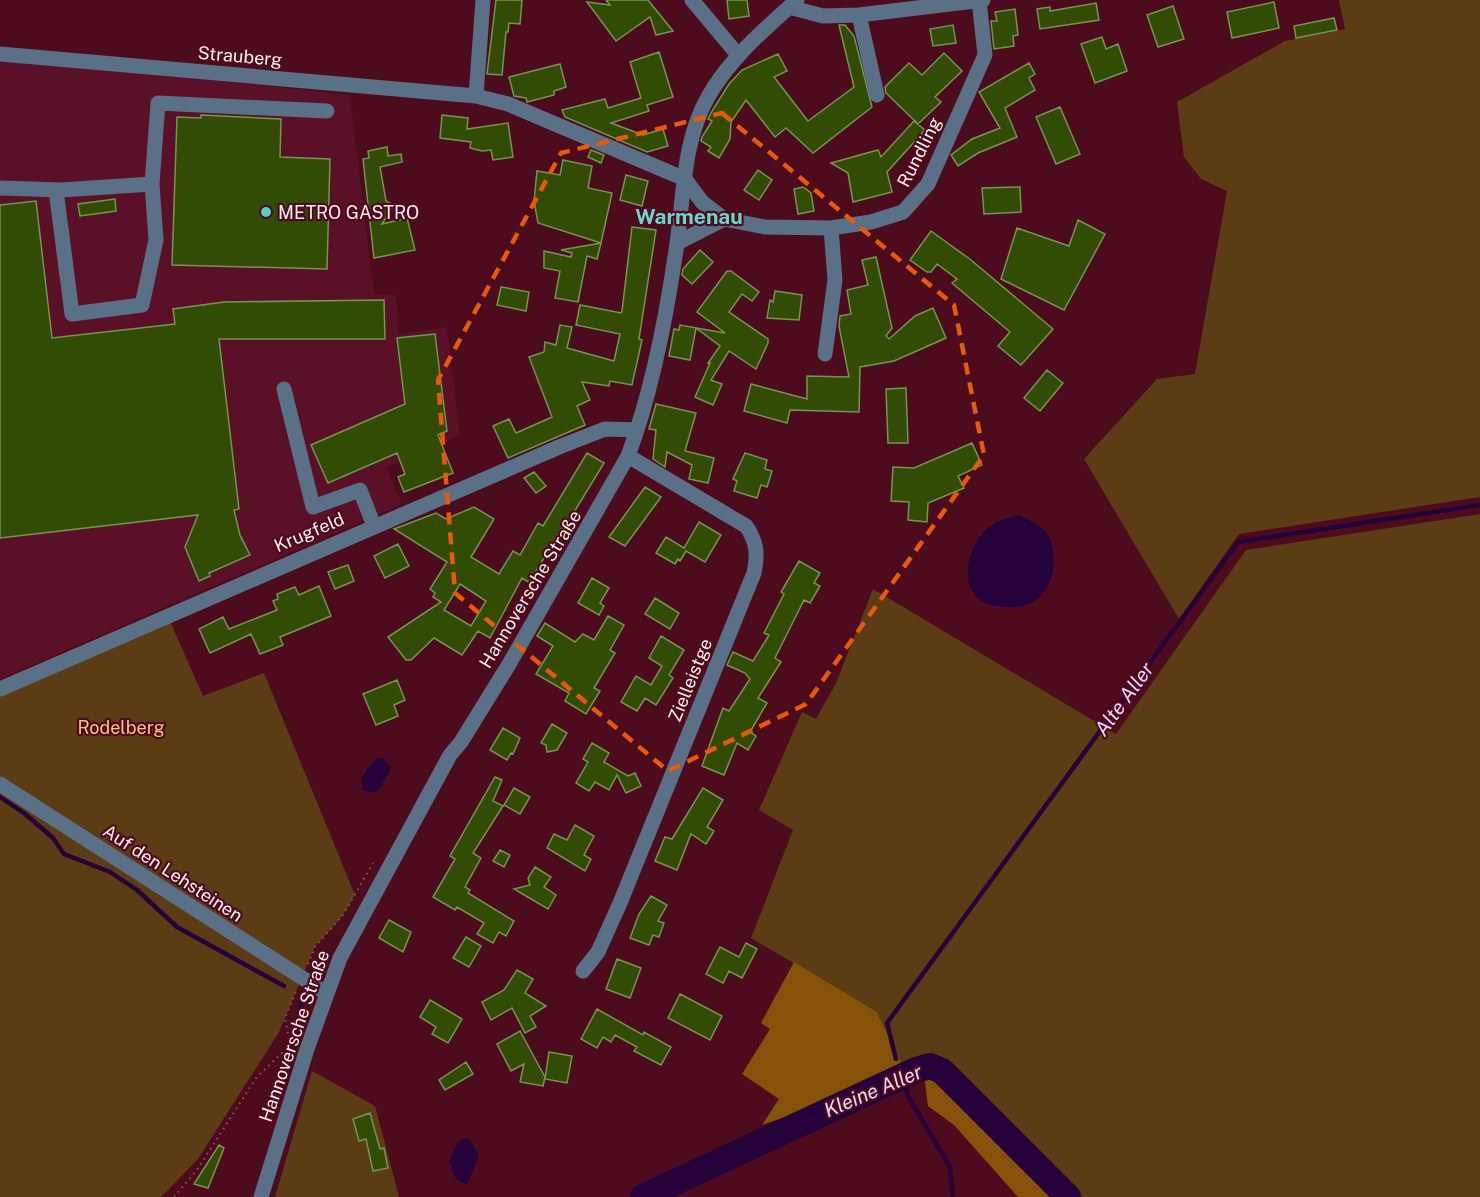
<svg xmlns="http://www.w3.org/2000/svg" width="1480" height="1197" font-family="'Public Sans',sans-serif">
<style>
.built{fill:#5a1027}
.green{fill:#5b3c14}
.forest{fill:#845309}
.water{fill:#26023a}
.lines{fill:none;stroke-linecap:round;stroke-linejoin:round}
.stream{stroke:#26023a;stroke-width:4.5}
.river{stroke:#26023a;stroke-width:26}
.building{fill:#324c06;stroke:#769453;stroke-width:1.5;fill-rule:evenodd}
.path{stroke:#8a5966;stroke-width:2;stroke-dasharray:1.5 4.5;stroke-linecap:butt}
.minor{stroke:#5a7086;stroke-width:15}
.marked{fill:none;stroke:#e8590c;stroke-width:4.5;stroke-dasharray:12 8;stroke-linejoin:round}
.poi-dot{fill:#55cec6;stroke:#4d0b1e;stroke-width:2}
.labels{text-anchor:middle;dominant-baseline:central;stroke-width:4.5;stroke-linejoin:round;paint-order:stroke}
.street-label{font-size:18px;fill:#ffedf0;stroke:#4d0b1e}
.poi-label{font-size:18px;fill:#ffedf0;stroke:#4d0b1e;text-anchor:start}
.park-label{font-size:18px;fill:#fdc482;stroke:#4d0b1e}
.water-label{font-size:20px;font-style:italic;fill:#ead7fb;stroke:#4d0b1e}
.quarter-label{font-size:21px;font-weight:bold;fill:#6cd7cf;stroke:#4d0b1e}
</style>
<rect width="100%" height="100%" fill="#4d0b1e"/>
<path class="built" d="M0,58L350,95L374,294L396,295L398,334L447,327L460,435L386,468L402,504L0,679Z"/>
<path class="green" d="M1339,0H1480V497L1239,534L1179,619L1084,459L1157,379L1195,374L1227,191L1201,179L1184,157L1177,102L1285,41L1345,29Z
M1480,514V1197H1082L935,1054L907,1075L877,1012L751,938L793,830L759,810L802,712L816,719L836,683L873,589L1116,734L1246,550Z
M170,621L203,696L264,673L355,895L341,918L315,946L279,1032L198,1159L166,1192L160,1197H0V696Z
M312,1071L375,1106L399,1197H275Z"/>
<path class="forest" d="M794,962L877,1012L907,1075L762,1125L779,1099L742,1074L770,1029L761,1023Z
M923,1067L1055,1197H1018L954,1125L928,1106Z"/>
<path class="water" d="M1020,515C1027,520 1038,524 1044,530C1061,548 1055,592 1031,603C1020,609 998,608 986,603C957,591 967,546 987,529C996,520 1008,518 1020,515Z
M376,758H384L391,768L379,790L373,793L363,790L361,778Z
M463,1139H469L479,1155L467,1185L456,1179L449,1162L457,1143Z"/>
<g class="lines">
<path class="stream" d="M0,797L24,813L53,838L64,854L110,872L137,890L177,927L284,986
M298,1037L303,1014L301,1003
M896,1059L887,1023L1238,542L1480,505
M903,1075L908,1096L950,1167L953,1197"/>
<path class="river" d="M643,1197L916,1070L930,1066L942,1071L1068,1197"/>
</g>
<path class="building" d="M496,0H522L520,24L509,23L508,32H506L502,75L487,74Z
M606,0H648L673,31L656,35L650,17L616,41L587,2L610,5Z
M727,0H747L749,16L729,19Z
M1274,2L1279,28L1232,38L1227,12Z
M1096,3L1099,20L1040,29L1037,9L1050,7V11Z
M1173,6L1184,39L1158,47L1147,15Z
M1015,9L1018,35L1013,36L1014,46L994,49L991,21H997L995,12Z
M1334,18L1337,30L1296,38L1294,26Z
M839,25H845L854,36L872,107L813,153L786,128L775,137L746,100L731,122L730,139L719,158L708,151L711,147L701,141L702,137L712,121L708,119L712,111L729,84L742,70L778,54L787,71L774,77L808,121L854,87Z
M953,25L956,43L933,46L930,29Z
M1102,37L1106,49L1118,44L1127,71L1095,83L1081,44Z
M659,52L673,97L647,105L649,111L611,123L643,135L663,129L668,146L647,152L565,117L562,110L605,99L608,108L641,98L630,62Z
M944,53L962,71L935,97L941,102L918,124L886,93L885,87L909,63L922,75Z
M1029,63L1035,74L1029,78L1035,90L1005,108L1017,137L978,153L958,166L951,155L972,139L1000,128L979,92Z
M560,64L566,87L554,91V95L527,102L526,98L514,96L509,77Z
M1060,107L1080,154L1056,164L1036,117Z
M201,115L281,119L280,157L330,159L327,269L172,265L177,117L201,118Z
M442,115L468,118L467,129L508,123L513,157L493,160L491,150L482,151L470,148L471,142L440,138Z
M914,121L925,130L887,172L892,192L853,202L848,173L831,163L878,150L881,157Z
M387,147L388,156L401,154L402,162L380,167L386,201L394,205L382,224L407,218L415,250L374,258L363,159L369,158L368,151Z
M591,150L604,155L601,163L588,157Z
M563,160L592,166L588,188L612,193L601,243L538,223L534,201L537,171L560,175Z
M758,170L772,180L759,200L744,190Z
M626,175L648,181L642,206L620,200Z
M803,187L811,193L814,211L798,214L794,189Z
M1020,187L1021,212L984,214L982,188Z
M115,199L116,211L80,216L78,204Z
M36,201L52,338L175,324L173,309L224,302L384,300L385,339H219L239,509L234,510L240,535L250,555L209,573L210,576L199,581L185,547L198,515L0,538V205Z
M1078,220L1105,234L1064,310L1001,279L1017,228L1069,246Z
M632,227L656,230L639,339L642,340L632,385L610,381L609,386L582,382L590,400L577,406L585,425L508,458L493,426L509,419L516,433L552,417L529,357L544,352L545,342L556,345L560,325L572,327L567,348L614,361L620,334L576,325L580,305L621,313L622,311Z
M931,231L971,260L1053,329L1021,365L998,346L1010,332L952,283L957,279L937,264L931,272H927L910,260Z
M601,243L597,259L587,256L578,302L555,298L560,271L544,268V251L571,257L572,253L561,250Z
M700,250L713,262L692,284L682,275L683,269Z
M876,257L892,328L886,336L889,339L915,316L933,308L946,338L894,361L860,367L859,412L790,410L787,423L744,411L751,384L807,399V376L849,377L839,326L840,316L851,314L847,290L868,285L862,260Z
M727,271H731L759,292L752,301L742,294L729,312L768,339V343L756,369L729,351L711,380L722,384L713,405L695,397L710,363H708L720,346L696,328L690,360L669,356L674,329L679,330L680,325L725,333L697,312Z
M501,287L529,292L526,311L497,305Z
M775,291L802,295L799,320L767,318L770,300L773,302Z
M435,334L447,431L438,435L453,473L404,492L398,477L405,474L397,453L328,483L311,445L405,404L397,338Z
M1047,370L1063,383L1040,411L1024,398Z
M906,388L908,443H888L886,389Z
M656,404L696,413L685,451L714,458L708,483L689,479L692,465L667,452L665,467L653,459L656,430L649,429Z
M972,443L982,465L958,476L964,488L928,503L927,522L908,520L909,502L891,501L893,467L914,468Z
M587,453L604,463L565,527L563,526L535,573L538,576L533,585L522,578L490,638L478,631L462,655L434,638L411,660H406L388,637L441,602L433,597L435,593L430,589L447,562L394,529L436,513L446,519L474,507L494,519L471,557L499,574L513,551L520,555L538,523L543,526ZM460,584L486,601L471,626L444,610Z
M745,453L767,460L765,469L772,471L767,487L761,485L757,498L734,491L737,481L733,479Z
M534,472L546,486L536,493L524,478Z
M645,487L661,497L625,546L609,537Z
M699,522L721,535L705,562L686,551L680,561L678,559L675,564L656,553L666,537L684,548Z
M398,544L409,566L385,578L374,556Z
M799,561L820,573L814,583L820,586L810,603L804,600L775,658L781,662L758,698L767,703L750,732L756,736L748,750L737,743L724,775L702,766L723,708L729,711L750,679L745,673L727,665L733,652L753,661L769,635L764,633L784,594L781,592Z
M348,565L354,581L335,589L328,572Z
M592,578L609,588L600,603L604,606L599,615L578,603Z
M319,586L331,616L280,637L283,645L260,654L251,634L210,653L199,629L223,617L229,629L277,610L273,601L278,599L277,594L295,587L299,595Z
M655,598L679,613L670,629L645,614Z
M608,616L624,625L610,650L615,653L594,688L600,691L586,714L565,701L569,693L536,674L553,646L537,636L545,623L575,642L583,634L594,640Z
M661,636L684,650L669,675L673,678L656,705L645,698L637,711L621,702L636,676L651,685L662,666L649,658Z
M397,680L405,700L394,705L398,716L376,725L363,694Z
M552,724L567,733L557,750L547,752L546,745L541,743Z
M503,728L520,738L513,754L511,753L507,760L490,750Z
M592,743L609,753L604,762L628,776L635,773L641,786L626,793L617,775L609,790L595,782L589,791L576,783L588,762L583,759Z
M495,777L502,780L493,801L503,806L473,853L481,858L465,887L470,890L468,893L514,921L506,936L499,932L493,943L477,934L484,923L457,907L455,910L433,897L455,859L450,856Z
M514,788L530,797L520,814L504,805Z
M703,788L723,800L707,827L714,831L706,844L691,834L677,870L655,861L665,837L672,839Z
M575,825L594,836L584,855L591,859L585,871L547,848L554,834L567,840Z
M500,850L510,855L504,867L493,861Z
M535,867L551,877L544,887L556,895L548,909L514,889L530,885L528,878Z
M651,896L667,905L658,921L664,923L659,937L653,935L649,945L630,938L639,914Z
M389,920L411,932L403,952L379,938Z
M466,937L481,946L469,967L453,958Z
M746,943L757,949L742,978L729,971L723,983L706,974L720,947L739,957Z
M617,959L641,968L630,998L606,989Z
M517,970L533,979L525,993L546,1006L530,1016L536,1027L525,1033L512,1008L491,1020L482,1002L504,990Z
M680,994L722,1016L710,1040L668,1018Z
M430,1000L462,1019L448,1043L432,1034L436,1027L420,1017Z
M597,1009L643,1035L644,1032L671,1047L661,1065L634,1051L637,1047L615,1035L611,1042L603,1037L597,1048L581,1039Z
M520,1031L545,1077L543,1086L520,1082L524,1064L511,1071L497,1044Z
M549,1052L572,1056L567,1083L545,1079Z
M466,1062L473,1074L445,1090L439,1080Z
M370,1113L380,1149L384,1148L388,1168L373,1171L366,1139L359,1141L353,1119Z
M219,1145L224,1148L208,1188L194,1184Z"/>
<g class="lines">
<path class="path" d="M308,964L315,947L343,915L373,863
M291,1051L285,1018L296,991
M174,1197L197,1170L256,1078L290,1045"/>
<path class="minor" d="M692,0L738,55
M789,7L823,16L859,15L983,0
M859,15L877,95
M0,54L476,96L508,104L685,179L702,202L724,219L765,227L831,228L871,222L903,212L928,184L985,55L979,0
M476,96L483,0
M0,188L61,190L152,184L158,103L327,111
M56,190L72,314L142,305L156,240L152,184
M677,243L724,219
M825,354L835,280L831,228
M284,389L313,507L360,490L374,526
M0,689L559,447L605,429L637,430
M0,784L326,993
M583,971L598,952L620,903L754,573C758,554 757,542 746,526L628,456
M261,1197L307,1049L340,958L450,755L461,742L508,666L628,456C653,389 667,314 677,243C684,194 683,141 708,97C730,58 765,29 797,0"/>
</g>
<path class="marked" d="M722,113L954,305L984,455L806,704L668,771L455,593L438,380L561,153Z"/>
<circle class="poi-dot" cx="266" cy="212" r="6"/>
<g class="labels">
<g class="street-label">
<text transform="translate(240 56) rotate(5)">Strauberg</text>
<text transform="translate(919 152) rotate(-63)">Rundling</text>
<text transform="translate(309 532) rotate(-23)">Krugfeld</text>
<text transform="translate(530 589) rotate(-59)">Hannoversche Straße</text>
<text transform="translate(690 680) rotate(-68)">Zielleistge</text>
<text transform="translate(173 873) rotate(33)">Auf den Lehsteinen</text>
<text transform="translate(294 1036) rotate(-71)">Hannoversche Straße</text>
</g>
<g class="poi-label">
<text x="278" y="212">METRO GASTRO</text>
</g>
<g class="park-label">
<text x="121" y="727">Rodelberg</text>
</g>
<g class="water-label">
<text transform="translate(1124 699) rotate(-54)">Alte Aller</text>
<text transform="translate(873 1091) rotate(-23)">Kleine Aller</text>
</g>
<g class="quarter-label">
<text x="689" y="216">Warmenau</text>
</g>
</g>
</svg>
